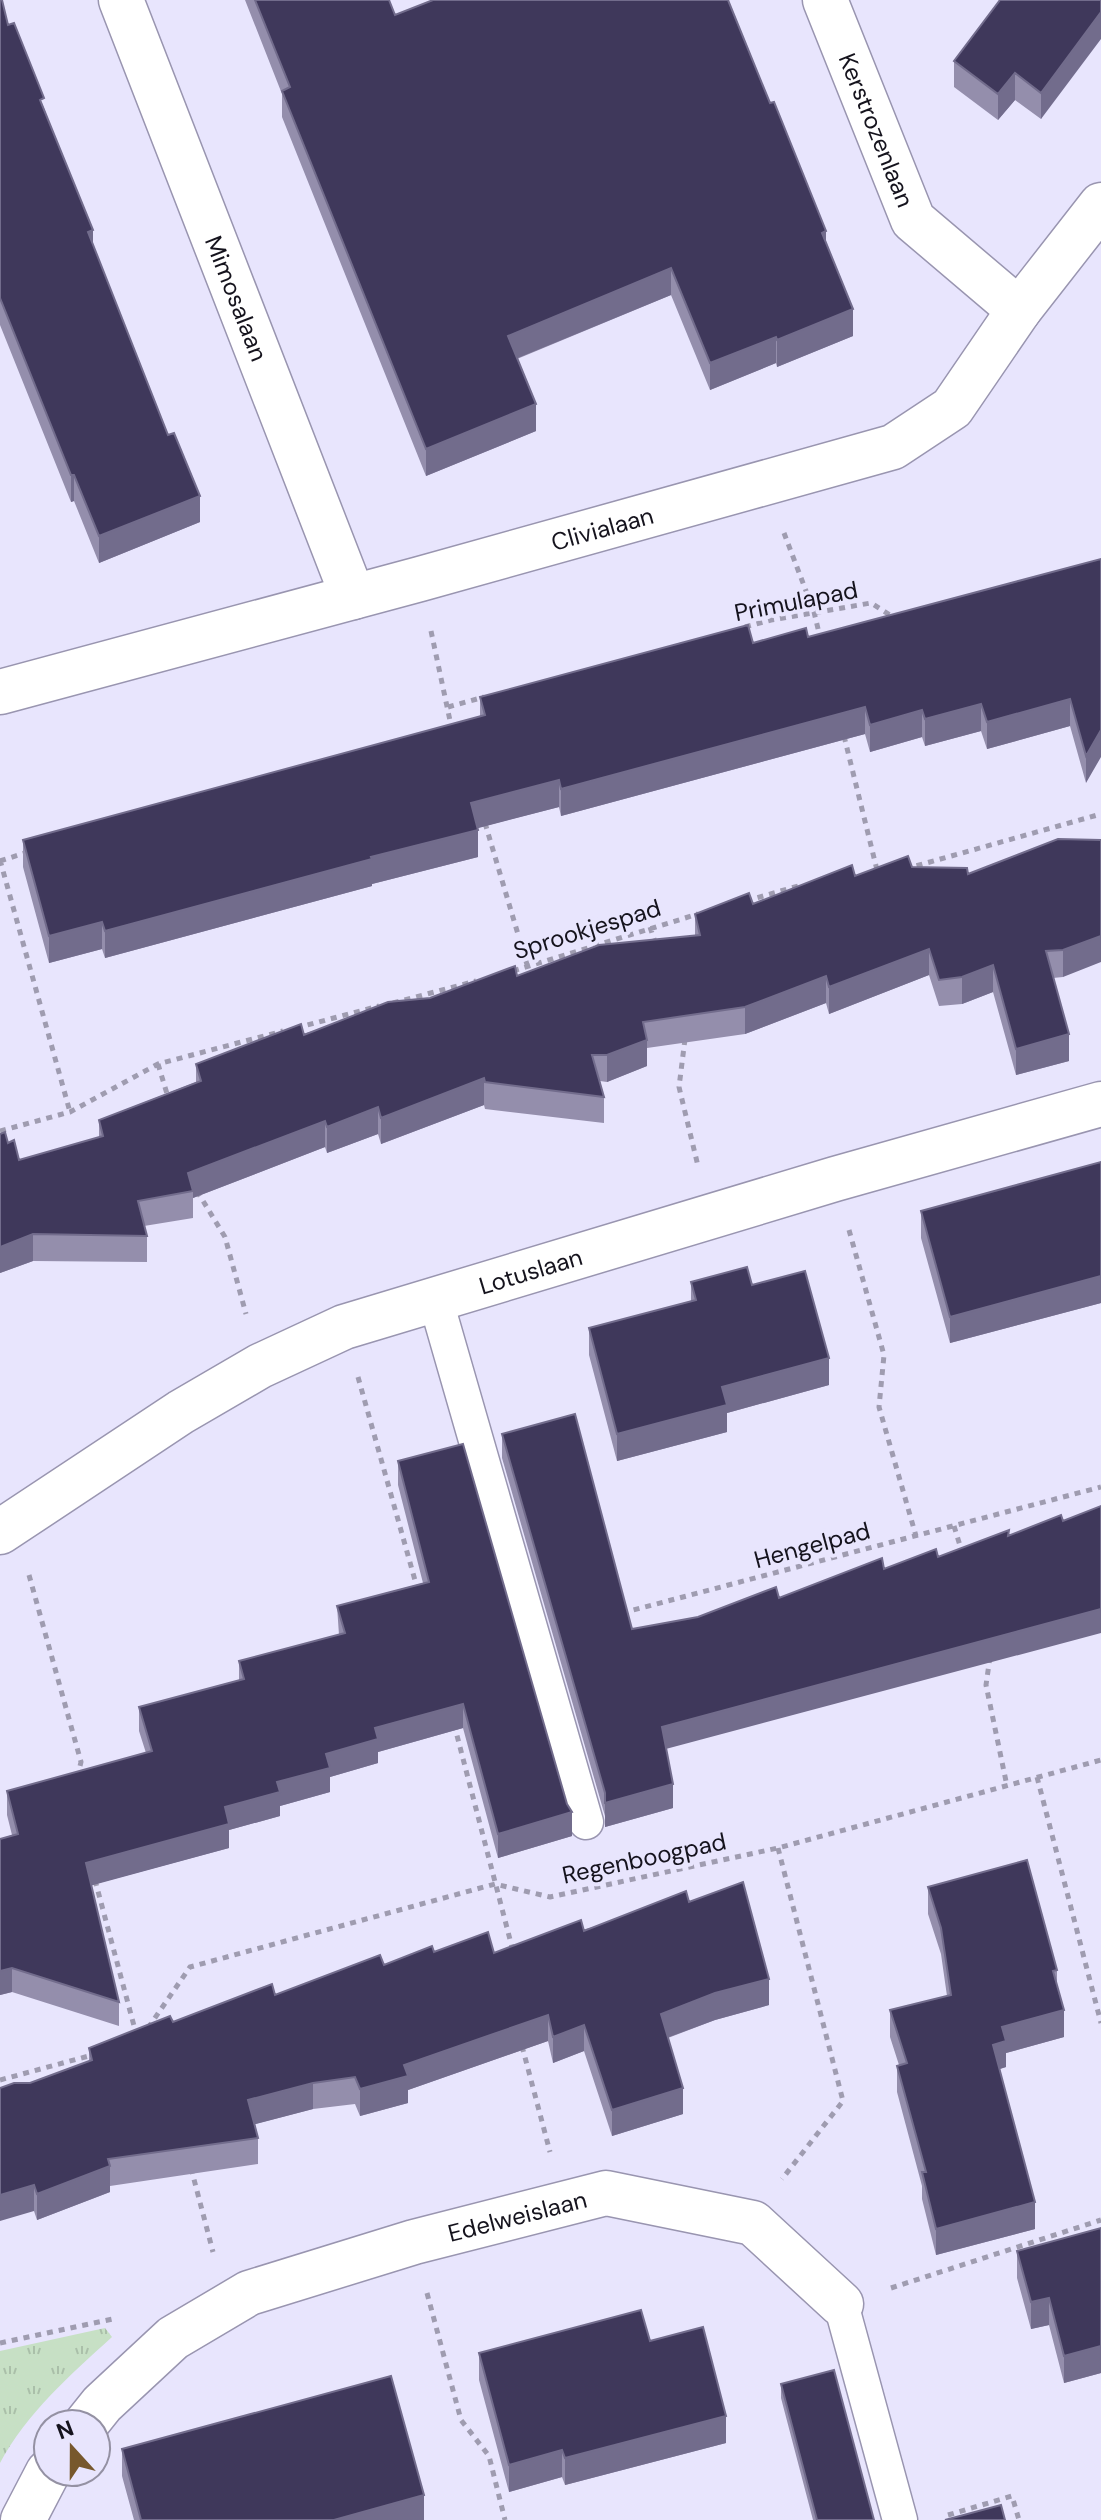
<svg xmlns="http://www.w3.org/2000/svg" width="1101" height="2520" font-family="'DM Sans',sans-serif">
<style>
.grass{fill:url(#grass-tufts)}
.lines{fill:none;stroke-linecap:round;stroke-linejoin:round}
.service-casing{stroke:#9995b0;stroke-width:37}
.minor-casing{stroke:#9995b0;stroke-width:47}
.path{stroke:#9f9cb0;stroke-width:5;stroke-dasharray:6 6;stroke-linecap:butt}
.service{stroke:#fff;stroke-width:34}
.minor{stroke:#fff;stroke-width:44}
.wall{fill:#948eac}
.shaded-wall{fill:#726c8c}
.building{fill:#3f385b;stroke:#726c8c;stroke-width:2}
.labels{text-anchor:middle;dominant-baseline:central;stroke-width:8;stroke-linejoin:round;paint-order:stroke}
.street-label{font-size:24px;fill:#15131d;stroke:#e8e5fd}
</style>
<defs>
<pattern id="grass-tufts" width="24" height="20" patternUnits="userSpaceOnUse" patternTransform="scale(2)"><rect width="24" height="20" fill="#c7e0c5"/><path d="M3 7l-1-3M5 7V3M7 7l1-3M15 17l-1-3M17 17v-4M19 17l1-3" fill="none" stroke="#aabfa9"/></pattern>
</defs>
<rect width="100%" height="100%" fill="#e8e5fd"/>
<path class="grass" d="M105,2328L112,2337C70,2375 27,2413 0,2463V2351Z"/>
<g class="lines">
<g class="service-casing">
<path id="service" d="M435,1298L586,1822
M841,2304L900,2520"/>
</g>
<g class="minor-casing">
<g id="minor">
<path id="s1" d="M121,0L353,597"/>
<path id="s2" d="M825,0L913,220L1019,310"/>
<path id="s3" d="M0,692L420,579L893,447L952,408L1019,310L1101,205"/>
<path id="s4" d="M0,1532L181,1412L260,1366L344,1327L835,1179L1101,1104"/>
<path id="s5" d="M86,2424L102,2404L173,2338L249,2293L414,2242L606,2193L753,2223L841,2304"/>
<path d="M23,2520L48,2472"/>
</g>
</g>
<path class="path" d="M784,533L814,612L820,637
M745,627L771,620L871,603L893,617
M431,631L452,730
M448,707L484,697
M844,736L878,874
M485,823L528,968
M0,860L70,1112
M0,861L28,852
M905,869L1101,814
M746,901L798,886
M650,927L656,945
M513,971L698,914
M393,1003L476,981
M296,1028L379,1006
M685,1039L679,1087L698,1166
M158,1064L168,1097
M0,1131L70,1112L158,1064L283,1031
M197,1191L225,1237L246,1314
M849,1230L884,1355L879,1407L916,1536
M358,1377L418,1591
M954,1526L962,1552
M29,1575L81,1762L77,1778
M622,1613L1101,1487
M990,1657L986,1685L1007,1786
M454,1724L513,1951
M1037,1777L1101,2023
M778,1848L843,2101L782,2179
M95,1880L137,2037
M148,2028L190,1967L495,1884L550,1897L778,1848L1101,1760
M522,2046L550,2152
M0,2080L96,2054
M191,2168L213,2252
M891,2288L1101,2220
M427,2293L461,2420L489,2456L505,2520
M0,2343L113,2319
M948,2515L1012,2496L1019,2520"/>
<use href="#service" class="service"/>
<use href="#minor" class="minor"/>
</g>
<path class="wall" d="M0,0L8,25L44,108L93,246L200,522L99,563L74,501L71,502L0,325Z
M245,0H389L395,15L826,244L853,336L777,367L776,363L710,390L671,295L517,359L536,431L426,476L282,117V94Z
M1101,0L1041,119L1015,100L998,120L954,87V61Z
M1101,559L1086,783L1070,726L987,749L981,731L925,746L922,737L870,752L865,734L561,816L559,807L477,828L478,857L372,884V886L105,958L102,949L49,963L23,867V840L480,717V697L753,643L808,637Z
M1101,840L1063,977L1053,978L1069,1061L1016,1075L993,992L962,1004L939,1006L929,975L829,1014L826,1003L745,1034L647,1048V1066L607,1082L600,1081L604,1097V1123L485,1109L484,1105L381,1144L378,1134L327,1153L325,1147L193,1198V1218L144,1226L147,1236V1262L33,1261L0,1273V1134L19,1160L99,1137V1120L196,1082V1064L430,998L695,935V914L753,904L855,876L912,867L968,874Z
M1101,1162V1303L950,1343L921,1238V1211Z
M691,1282L752,1285L829,1385L727,1413V1432L617,1461L589,1355V1328L691,1301Z
M502,1434L632,1629L666,1749L673,1808L605,1827V1816L502,1458Z
M398,1461L572,1836L498,1858L463,1728L378,1752V1763L330,1777V1792L280,1806V1816L229,1830V1848L91,1885L119,2002V2026L12,1992L0,1995V1839L12,1835L7,1815V1791L146,1753L139,1731V1707L239,1680V1661L339,1635L337,1606L423,1583L398,1485Z
M928,1887L1057,1970V1987L1064,2037L1006,2053V2067L1000,2069L1035,2229L936,2255L922,2199V2186L897,2092V2066L899,2065L890,2037V2010L947,1996L941,1954L928,1914Z
M689,1902L769,2005L715,2020L668,2038L683,2114L612,2136L584,2051L553,2063L548,2041L408,2090V2103L360,2116L355,2104L313,2109L255,2124L258,2138V2164L110,2186V2192L37,2220L34,2211L30,2083L89,2061V2048L173,2022L434,1952L494,1953Z
M1101,2228V2373L1064,2383L1049,2325L1031,2329L1017,2278V2251Z
M650,2341L726,2443L565,2485L562,2477L509,2492L479,2380V2353Z
M781,2384L874,2520H813L781,2398Z
M122,2449L424,2520H134L122,2476Z"/>
<path class="shaded-wall" d="M1101,12V39L1041,119V93Z
M1015,73V100L998,120V94Z
M93,230V257L88,232Z
M826,231V257L822,233Z
M671,268V295L508,362V336Z
M853,309V336L777,367V340Z
M776,337V363L710,390V363Z
M536,404V431L426,476V449Z
M71,475H74V501L71,502Z
M200,496V522L99,563V536Z
M1070,699V726L987,749V722Z
M981,704V731L925,746V719Z
M865,707V734L561,816V789Z
M922,710V737L870,752V725Z
M1101,730V757L1086,783V756Z
M559,780V807L471,830V803Z
M478,830V857L372,884V886L105,958V931L371,857Z
M102,922V949L49,963V936Z
M1101,936V962L1063,977V950Z
M929,949V975L829,1014V987Z
M993,965V992L962,1004V977Z
M826,976V1003L745,1034V1007Z
M1069,1034V1061L1016,1075V1049Z
M647,1040V1066L607,1082V1055Z
M484,1078V1105L381,1144V1118Z
M378,1107V1134L327,1153V1127Z
M325,1121V1147L193,1198V1191L188,1173Z
M33,1234V1261L0,1273V1247Z
M1101,1276V1303L950,1343V1317Z
M829,1358V1385L727,1413V1432L617,1461V1434L722,1387Z
M1101,1609V1633L662,1750V1727Z
M463,1704V1728L378,1752V1763L330,1777V1792L280,1806V1816L229,1830V1848L86,1887V1863L225,1807L277,1782L326,1754L375,1728Z
M673,1784V1808L605,1827V1803Z
M572,1812V1836L498,1858V1834Z
M12,1968V1992L0,1995V1971Z
M769,1979V2005L715,2020L661,2040V2014L715,1993Z
M1064,2010V2037L1006,2053V2067L993,2071V2045L1002,2027Z
M548,2015V2041L408,2090V2103L360,2116V2089L404,2065Z
M584,2025V2051L553,2063V2037Z
M313,2083V2109L248,2126V2100Z
M683,2088V2114L612,2136V2110Z
M110,2166V2192L37,2220V2194Z
M34,2185V2211L0,2221V2195Z
M1035,2202V2229L936,2255V2229Z
M1049,2298V2325L1031,2329V2302Z
M1101,2346V2373L1064,2383V2356Z
M726,2416V2443L565,2485V2458Z
M562,2450V2477L509,2492V2465Z
M424,2495V2520H334Z"/>
<path class="building" d="M0,0H2L8,25L14,23L44,98L40,100L93,230L88,232L168,435L174,433L200,496L99,536L74,475H71L0,298Z
M255,0H389L395,15L433,0H728L770,103L774,102L826,231L822,233L853,309L777,340L776,337L710,363L671,268L508,336L536,404L426,449L282,91L290,87Z
M1000,0H1101V12L1041,93L1015,73L998,94L954,61Z
M1101,559V730L1086,756L1070,699L987,722L981,704L925,719L922,710L870,725L865,707L561,789L559,780L471,803L478,830L371,857L372,859L105,931L102,922L49,936L23,840L485,715L480,697L748,625L753,643L806,628L808,637Z
M1058,839L1101,840V936L1063,950L1046,951L1069,1034L1016,1049L993,965L962,977L939,980L929,949L829,987L826,976L745,1007L643,1022L647,1040L607,1055H592L604,1097L485,1082L484,1078L381,1118L378,1107L327,1127L325,1121L188,1173L193,1191L138,1201L147,1236L33,1234L0,1247V1134L5,1132L8,1143L14,1140L19,1160L103,1136L99,1120L201,1081L196,1064L301,1024L304,1035L388,1002L430,998L515,966L517,976L599,945L700,935L695,914L749,893L753,904L852,865L855,876L908,856L912,867L967,868L968,874Z
M1101,1162V1276L950,1317L921,1211Z
M747,1267L752,1285L805,1271L829,1358L722,1387L727,1405L617,1434L589,1328L696,1300L691,1282Z
M575,1414L632,1629L698,1617L776,1587L779,1598L882,1558L884,1569L936,1549L938,1557L1009,1530L1008,1536L1061,1515L1063,1521L1101,1506V1609L662,1727L673,1784L605,1803V1793L502,1434Z
M463,1444L567,1804L572,1812L498,1834L463,1704L375,1728L378,1739L326,1754L330,1768L277,1782L280,1792L225,1807L229,1824L86,1863L119,2002L12,1968L0,1971V1839L18,1834L7,1791L152,1751L139,1707L244,1679L239,1661L345,1633L337,1606L429,1582L398,1461Z
M1027,1860L1057,1970L1053,1971L1064,2010L1002,2027L1006,2041L993,2045L1035,2202L936,2229L922,2172H926L897,2066L907,2063L890,2010L951,1995L941,1928L928,1887Z
M743,1882L769,1979L715,1993L661,2014L683,2088L612,2110L584,2025L553,2037L548,2015L404,2065L408,2076L360,2089L355,2077L313,2083L248,2100L258,2138L108,2159L110,2166L37,2194L34,2185L0,2195V2088L14,2083H30L92,2060L89,2048L170,2016L173,2022L272,1984L275,1995L380,1955L384,1965L432,1946L434,1952L488,1932L494,1953L581,1920L584,1931L686,1891L689,1902Z
M1101,2228V2346L1064,2356L1049,2298L1031,2302L1017,2251Z
M641,2310L650,2341L703,2327L726,2416L565,2458L562,2450L509,2465L479,2353Z
M834,2370L874,2520H817L781,2384Z
M391,2376L424,2495L334,2520H141L122,2449Z
M1001,2505L1005,2520H945Z"/>
<g class="labels">
<g class="street-label">
<text stroke="none"><textPath href="#s2" startOffset="140">Kerstrozenlaan</textPath></text>
<text stroke="none"><textPath href="#s1" startOffset="320">Mimosalaan</textPath></text>
<text stroke="none"><textPath href="#s3" startOffset="624">Clivialaan</textPath></text>
<text transform="translate(796 601) rotate(-11)">Primulapad</text>
<text transform="translate(587 929) rotate(-17)">Sprookjespad</text>
<text stroke="none"><textPath href="#s4" startOffset="596">Lotuslaan</textPath></text>
<text transform="translate(812 1545) rotate(-15)">Hengelpad</text>
<text transform="translate(644 1858) rotate(-12)">Regenboogpad</text>
<text stroke="none"><textPath href="#s5" startOffset="490">Edelweislaan</textPath></text>
</g>
</g>
<g transform="translate(72 2448) rotate(339)"><circle r="38" fill="#e8e5fd" stroke="#9491a3" stroke-width="2"/>
<path d="M0-6L14 30L0 20L-14 30Z" fill="#77582d"/>
<text y="-12" font-size="22" font-weight="bold" text-anchor="middle" fill="#15131d">N</text>
</g>
</svg>
